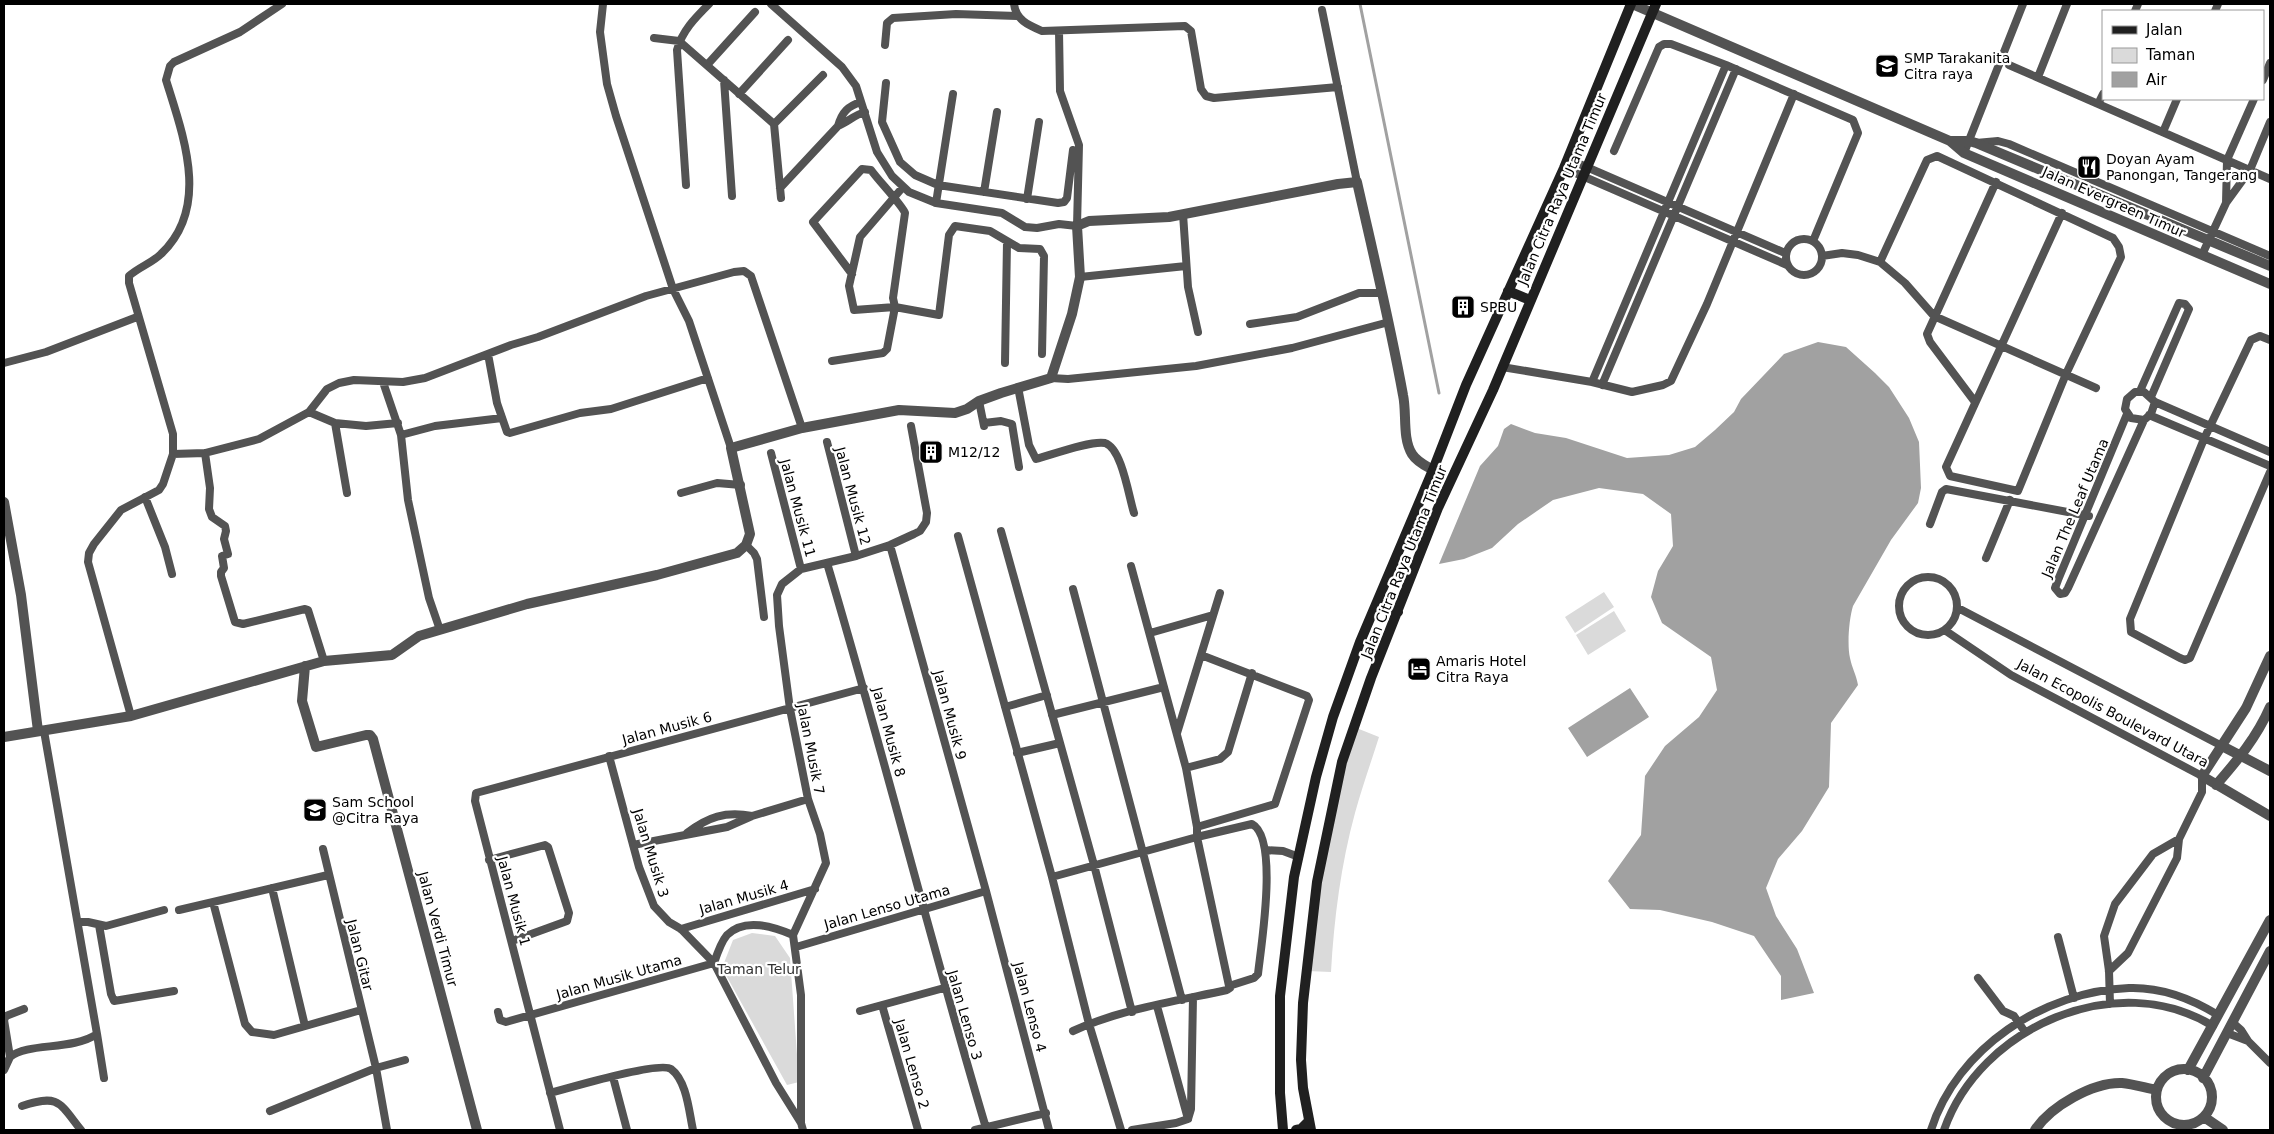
<svg xmlns="http://www.w3.org/2000/svg" width="2274" height="1134" font-family="'DejaVu Sans',sans-serif">
<style>
.green{fill:#dadada}
.water{fill:#a1a1a1}
.lines{fill:none;stroke-linecap:round;stroke-linejoin:round}
.stream{stroke:#a1a1a1;stroke-width:3}
.minor{stroke:#535353;stroke-width:8}
.tertiary{stroke:#535353;stroke-width:10}
.secondary{stroke:#202020;stroke-width:10}
.labels{text-anchor:middle;dominant-baseline:central;stroke-width:4.5;stroke-linejoin:round;paint-order:stroke}
.poi-label{font-size:14px;fill:#000;stroke:#fff;text-anchor:start}
.street-label{font-size:14px;fill:#000;stroke:#fff}
.park-label{font-size:14px;fill:#313131;stroke:#fff}
</style>
<rect width="100%" height="100%" fill="#fff"/>
<path class="green" d="M1604,592L1614,607L1575,633L1565,617Z
M1614,611L1626,631L1588,655L1576,635Z
M1354,727L1379,737C1371,762 1362,788 1355,813C1341,864 1334,919 1331,972L1307,971L1317,882Z
M752,933L775,936L790,958L799,1082L787,1085L722,968L733,940Z"/>
<path class="water" d="M1818,342L1846,347L1875,373L1889,387L1909,418L1919,442L1921,488L1918,503L1891,540L1853,606C1849,619 1847,645 1850,658C1852,668 1856,674 1858,685L1831,723L1829,787L1802,831L1778,859L1766,888L1776,916L1797,949L1814,993L1781,1000V976L1754,936L1712,922L1660,910L1630,909L1608,881L1641,835L1645,776L1665,746L1699,717L1717,690L1711,657L1662,623L1651,597L1658,571L1673,546L1671,514L1643,494L1599,488L1553,500L1518,524L1492,548L1464,559L1439,564L1480,466L1498,446L1504,429L1511,424L1535,433L1566,438L1627,458L1669,455L1695,447L1715,430L1734,412L1741,399L1784,354Z
M1630,688L1649,717L1587,757L1568,728Z"/>
<g class="lines">
<path class="stream" d="M1360,4L1439,393"/>
<path class="minor" d="M603,4L600,32L607,84L616,116L673,289L689,321L731,448
M771,4L842,67L856,86L877,152L892,176L909,192L936,203L1002,213L1025,227L1037,228L1059,224L1077,226L1079,145L1060,91L1059,31
M1014,4C1016,20 1028,25 1042,31L1185,26L1191,31L1201,89L1206,96L1214,98L1338,87
M1322,10L1357,182
M2135,11L2138,4
M2215,11L2218,4
M654,38L679,41L774,124L781,198
M885,45L887,23L893,18L956,14L1017,16
M707,65L755,12
M2009,65L2270,179
M2038,77L2067,4
M724,80L732,196
M2263,80L2270,63
M886,83L882,122L900,162L915,175L938,185L1058,203L1064,202L1067,198L1073,150
M739,94L788,40
M2254,99L2227,160L2226,203L2250,170L2270,122
M2098,104L2103,94
M774,124L823,75
M838,126C848,122 854,115 865,112
M2163,132L2177,99
M1976,143L1998,141L2009,144L2270,256
M1614,151L1659,47L1664,44H1671L1726,65L1853,120L1858,133L1813,241
M1964,153L2023,4
M1568,159L1785,253
M1564,168L1787,265
M686,185L677,50C682,31 695,18 709,4
M903,187L860,237L849,286L854,310L895,307L939,315L949,235L955,226L990,231L1019,248L1040,249L1044,256L1042,354
M780,188L838,126C842,112 848,106 861,102
M984,192L997,112
M1027,199L1039,122
M936,203L953,94
M1183,214L1188,287L1198,332
M1786 257a18 18 0 1 1 36 0a18 18 0 1 1-36 0Z
M2202,255L2226,203
M1822,256L1842,253L1858,255L1880,262L1905,283L1934,316L2096,388
M1880,262L1927,160L1937,156L2113,238L2119,247L2121,257L2066,374L2018,491L1950,476L1946,467L2062,213
M1080,277L1186,266
M1250,324L1297,317L1359,293H1381
M2270,340L2260,336L2251,340L2204,439L2130,619L2131,632L2180,658L2185,660L2190,658L2270,472
M488,354L497,403L507,432L510,433L580,413L611,409L708,378
M832,361L883,353L887,349L895,307L893,298L905,213C902,205 878,180 871,170L862,169L813,222L852,274
M4,363L46,352L137,317
M1005,363L1007,242
M1502,367L1592,382L1632,392L1663,385L1671,381L1707,304L1794,94
M1051,378L1068,379L1196,366L1292,348L1389,322
M383,382L401,435L408,500L429,598L440,630
M1592,382L1726,65
M1602,385L1736,69
M1018,387L1029,445L1036,459C1051,455 1091,440 1105,443C1122,448 1129,498 1134,513
M2140,391L2179,303L2185,304L2189,309L2151,397
M2135,392H2144L2155,402L2151,414L2144,420L2131,418L2125,409L2127,399Z
M979,401L984,426
M1975,402L1930,342L1927,334L1996,182
M2155,402L2270,452
M309,412L335,423L366,426L398,423
M2127,414L2058,580L2055,588L2060,594L2065,593L2068,588L2144,420
M2149,415L2270,466
M335,423L347,493
M984,423L1001,421L1012,424L1019,467
M401,435L435,426L502,418
M827,442L856,556
M205,453L210,488L209,509L212,517L225,526L226,531L224,539L228,554L222,556L224,568L221,572V576L235,622L243,624L305,609L308,610L324,661
M771,453L801,569
M173,454V434L129,283V276C139,267 152,263 161,254C211,207 183,135 166,80L170,66L174,62L240,32L282,4
M681,493L717,483L741,485
M145,497L165,547L172,574
M1930,524L1942,492L1946,489L2089,516
M1001,531L1094,865L1132,1012
M958,536L1052,877L1089,1024L1121,1130
M746,545L754,553L757,559L764,617
M890,545L986,891L1049,1130
M1986,558L2010,500
M827,563C883,751 930,940 986,1128
M1131,566L1186,768L1197,827
M1899 606a29 29 0 1 1 58 0a29 29 0 1 1-58 0Z
M1073,589L1182,1000
M1958,608L2222,746
M1946,631L2011,675L2202,776V792L2179,839L2177,858L2128,953L2109,971
M1150,633L1213,615
M1005,707L1047,695
M1052,715L1164,687
M131,716L88,562L89,553L94,544L121,510L159,490L163,484L173,454L205,453L259,439L309,412L327,389L339,383L354,380L403,382L425,378L511,345L538,337L646,296L734,272L744,271L751,276L802,428
M1177,733L1220,593
M1017,753L1060,743
M609,756L639,867L654,906L669,922L681,929L714,963L776,1083L801,1123L803,1130
M1186,768L1220,759L1228,752L1252,673
M687,833C708,817 725,811 752,816
M633,845L727,827L752,816L808,799
M323,849L376,1068L387,1130
M1265,850L1283,851L1299,857
M489,860L545,845L548,847L569,913L567,921L512,941
M1052,877L1197,837V827L1275,804L1309,700L1307,696L1201,655
M272,888L305,1026
M213,902L245,1024L252,1032L274,1035L361,1010
M179,910L328,875
M78,922H88L106,926L164,910
M99,925L111,994L114,1001L174,991
M681,929L815,889
M793,935L826,863L820,834L808,799L790,709L779,626L777,595L782,584L801,569L856,556L890,545L914,534L920,531L926,522L927,513L911,426
M2058,937L2074,998
M796,947L986,891
M714,963C717,954 721,942 727,935C745,917 774,927 793,935L801,995V1123
M1978,978L2003,1011L2014,1016L2025,1032
M2110,1004L2109,971L2104,936L2115,904L2153,854L2179,839
M882,1005L918,1130
M1157,1006L1188,1119
M860,1011L944,988
M498,1012L500,1020L506,1022L714,963
M2232,1022L2241,1030L2248,1041
M1073,1031C1121,1009 1176,1001 1227,990L1230,988L1229,986L1254,978L1258,974C1261,946 1279,838 1252,824L1197,837L1229,986
M2227,1033L2248,1041L2270,1063
M97,1034L104,1078
M10,1057C28,1042 72,1051 97,1034L44,731
M4,1070L10,1057L4,1020L6,1016L24,1009
M613,1077L627,1130
M550,1093C568,1088 660,1061 671,1069C687,1081 689,1112 693,1130
M22,1106C59,1094 59,1102 81,1130
M270,1111L376,1068L405,1060
M560,1130L475,801L476,793L864,688
M975,1130L1046,1113
M1132,1130L1176,1123L1188,1119L1191,1109L1193,997
M1931,1130C1957,1048 2044,991 2129,988C2160,987 2192,999 2218,1015
M1944,1130C1980,1027 2117,967 2213,1026"/>
<path class="tertiary" d="M1632,4L1950,141L1964,153L2270,284
M1950,141H1969L1976,143L2270,266
M4,502L21,595L38,731
M2270,656L2246,708L2202,776L2270,816
M305,666L302,701L316,747L366,735H370L373,739L477,1130
M4,737L131,716L324,661L392,655L419,636L527,604L657,575L737,553L746,545L750,534L731,448L802,428L899,410L955,413L967,409L979,401L1001,393L1051,378L1072,314L1080,277L1077,226L1089,221L1169,217L1338,184L1357,182C1373,253 1390,323 1403,395C1407,413 1402,438 1412,454C1417,462 1426,466 1433,470
M2222,746L2270,771
M2216,785C2237,761 2257,737 2270,707
M2156 1097a28 28 0 1 1 56 0a28 28 0 1 1-56 0Z
M2188,1070L2270,920
M2203,1078L2270,951
M2204,1117L2223,1130
M2035,1130C2051,1106 2093,1082 2122,1083C2133,1084 2146,1088 2157,1090"/>
<path class="secondary" d="M1508,291L1530,300
M1378,603L1398,612
M1283,1130L1280,1093V996L1294,877L1316,777L1333,717L1360,642L1433,470L1466,385L1564,168L1631,4
M1296,1130L1301,1129L1309,1121
M1311,1130L1303,1088L1301,1060L1303,1003L1317,882L1342,762L1371,678L1438,508L1493,390L1656,4"/>
</g>
<defs>
<g id="school-square" transform="scale(1.25)"><rect x="-9" y="-9" width="18" height="18" rx="4" fill="#000" stroke="#fff"/><path d="M0-5L7-2L0 1L-7-2ZM-4 1L0 2.5L4 1V4Q0 6-4 4Z" fill="#fff"/></g>
<g id="restaurant-square" transform="scale(1.25)"><rect x="-9" y="-9" width="18" height="18" rx="4" fill="#000" stroke="#fff"/><path d="M-5-6h1v4h1v-4h1v4h1v-4h1v5L-1.5 .5V6h-2V.5L-5-1ZM5-6V6H3V1.5H1.5Q1.5-4 5-6Z" fill="#fff"/></g>
<g id="building-square" transform="scale(1.25)"><rect x="-9" y="-9" width="18" height="18" rx="4" fill="#000" stroke="#fff"/><path d="M-4-6H4V6H1V3H-1V6H-4ZM-2.5-4.3h1.7v1.8h-1.7ZM.8-4.3h1.7v1.8H.8ZM-2.5-1h1.7V.8h-1.7ZM.8-1h1.7V.8H.8Z" fill="#fff"/></g>
<g id="hotel-square" transform="scale(1.25)"><rect x="-9" y="-9" width="18" height="18" rx="4" fill="#000" stroke="#fff"/><path d="M-6-4.5h1.5V1H6V5H4.5V3h-9V5H-6ZM-4 0a1.8 1.8 0 1 1 3.6 0ZM.5 0V-2.5h3Q6-2.5 6 0Z" fill="#fff"/></g>
</defs>
<g fill-rule="evenodd">
<use href="#school-square" x="1887" y="66"/>
<use href="#restaurant-square" x="2089" y="167"/>
<use href="#building-square" x="1463" y="307"/>
<use href="#building-square" x="931" y="452"/>
<use href="#hotel-square" x="1419" y="669"/>
<use href="#school-square" x="315" y="810"/>
</g>
<g class="labels">
<g class="poi-label">
<text x="1904" y="58">SMP Tarakanita<tspan x="1904" dy="16">Citra raya</tspan></text>
<text x="2106" y="159">Doyan Ayam<tspan x="2106" dy="16">Panongan, Tangerang</tspan></text>
<text x="1480" y="307">SPBU</text>
<text x="948" y="452">M12/12</text>
<text x="1436" y="661">Amaris Hotel<tspan x="1436" dy="16">Citra Raya</tspan></text>
<text x="332" y="802">Sam School<tspan x="332" dy="16">@Citra Raya</tspan></text>
</g>
<g class="street-label">
<text transform="translate(1562 189) rotate(-67)">Jalan Citra Raya Utama Timur</text>
<text transform="translate(2114 202) rotate(24)">Jalan Evergreen Timur</text>
<text transform="translate(853 496) rotate(75)">Jalan Musik 12</text>
<text transform="translate(798 508) rotate(75)">Jalan Musik 11</text>
<text transform="translate(2075 508) rotate(-67)">Jalan The Leaf Utama</text>
<text transform="translate(1404 562) rotate(-68)">Jalan Citra Raya Utama Timur</text>
<text transform="translate(2113 713) rotate(28)">Jalan Ecopolis Boulevard Utara</text>
<text transform="translate(950 715) rotate(75)">Jalan Musik 9</text>
<text transform="translate(667 728) rotate(-15)">Jalan Musik 6</text>
<text transform="translate(889 732) rotate(75)">Jalan Musik 8</text>
<text transform="translate(811 749) rotate(79)">Jalan Musik 7</text>
<text transform="translate(651 853) rotate(73)">Jalan Musik 3</text>
<text transform="translate(744 897) rotate(-16)">Jalan Musik 4</text>
<text transform="translate(514 901) rotate(75)">Jalan Musik 1</text>
<text transform="translate(887 907) rotate(-16)">Jalan Lenso Utama</text>
<text transform="translate(438 929) rotate(75)">Jalan Verdi Timur</text>
<text transform="translate(360 955) rotate(76)">Jalan Gitar</text>
<text transform="translate(619 977) rotate(-16)">Jalan Musik Utama</text>
<text transform="translate(1030 1007) rotate(75)">Jalan Lenso 4</text>
<text transform="translate(965 1015) rotate(74)">Jalan Lenso 3</text>
<text transform="translate(912 1064) rotate(74)">Jalan Lenso 2</text>
</g>
<g class="park-label">
<text x="759" y="969">Taman Telur</text>
</g>
</g>
<rect width="2274" height="1134" fill="none" stroke="#000000" stroke-width="10"/>
<rect x="2102" y="10" width="162" height="90" fill="#ffffff" stroke="#999999"/>
<rect x="2112" y="26" width="25" height="8" fill="#202020" stroke="#999999"/>
<text x="2146" y="35" font-size="15" fill="#000000">Jalan</text>
<rect x="2112" y="48" width="25" height="15" fill="#dadada" stroke="#999999"/>
<text x="2146" y="60" font-size="15" fill="#000000">Taman</text>
<rect x="2112" y="72" width="25" height="15" fill="#a1a1a1" stroke="#999999"/>
<text x="2146" y="85" font-size="15" fill="#000000">Air</text>
</svg>
